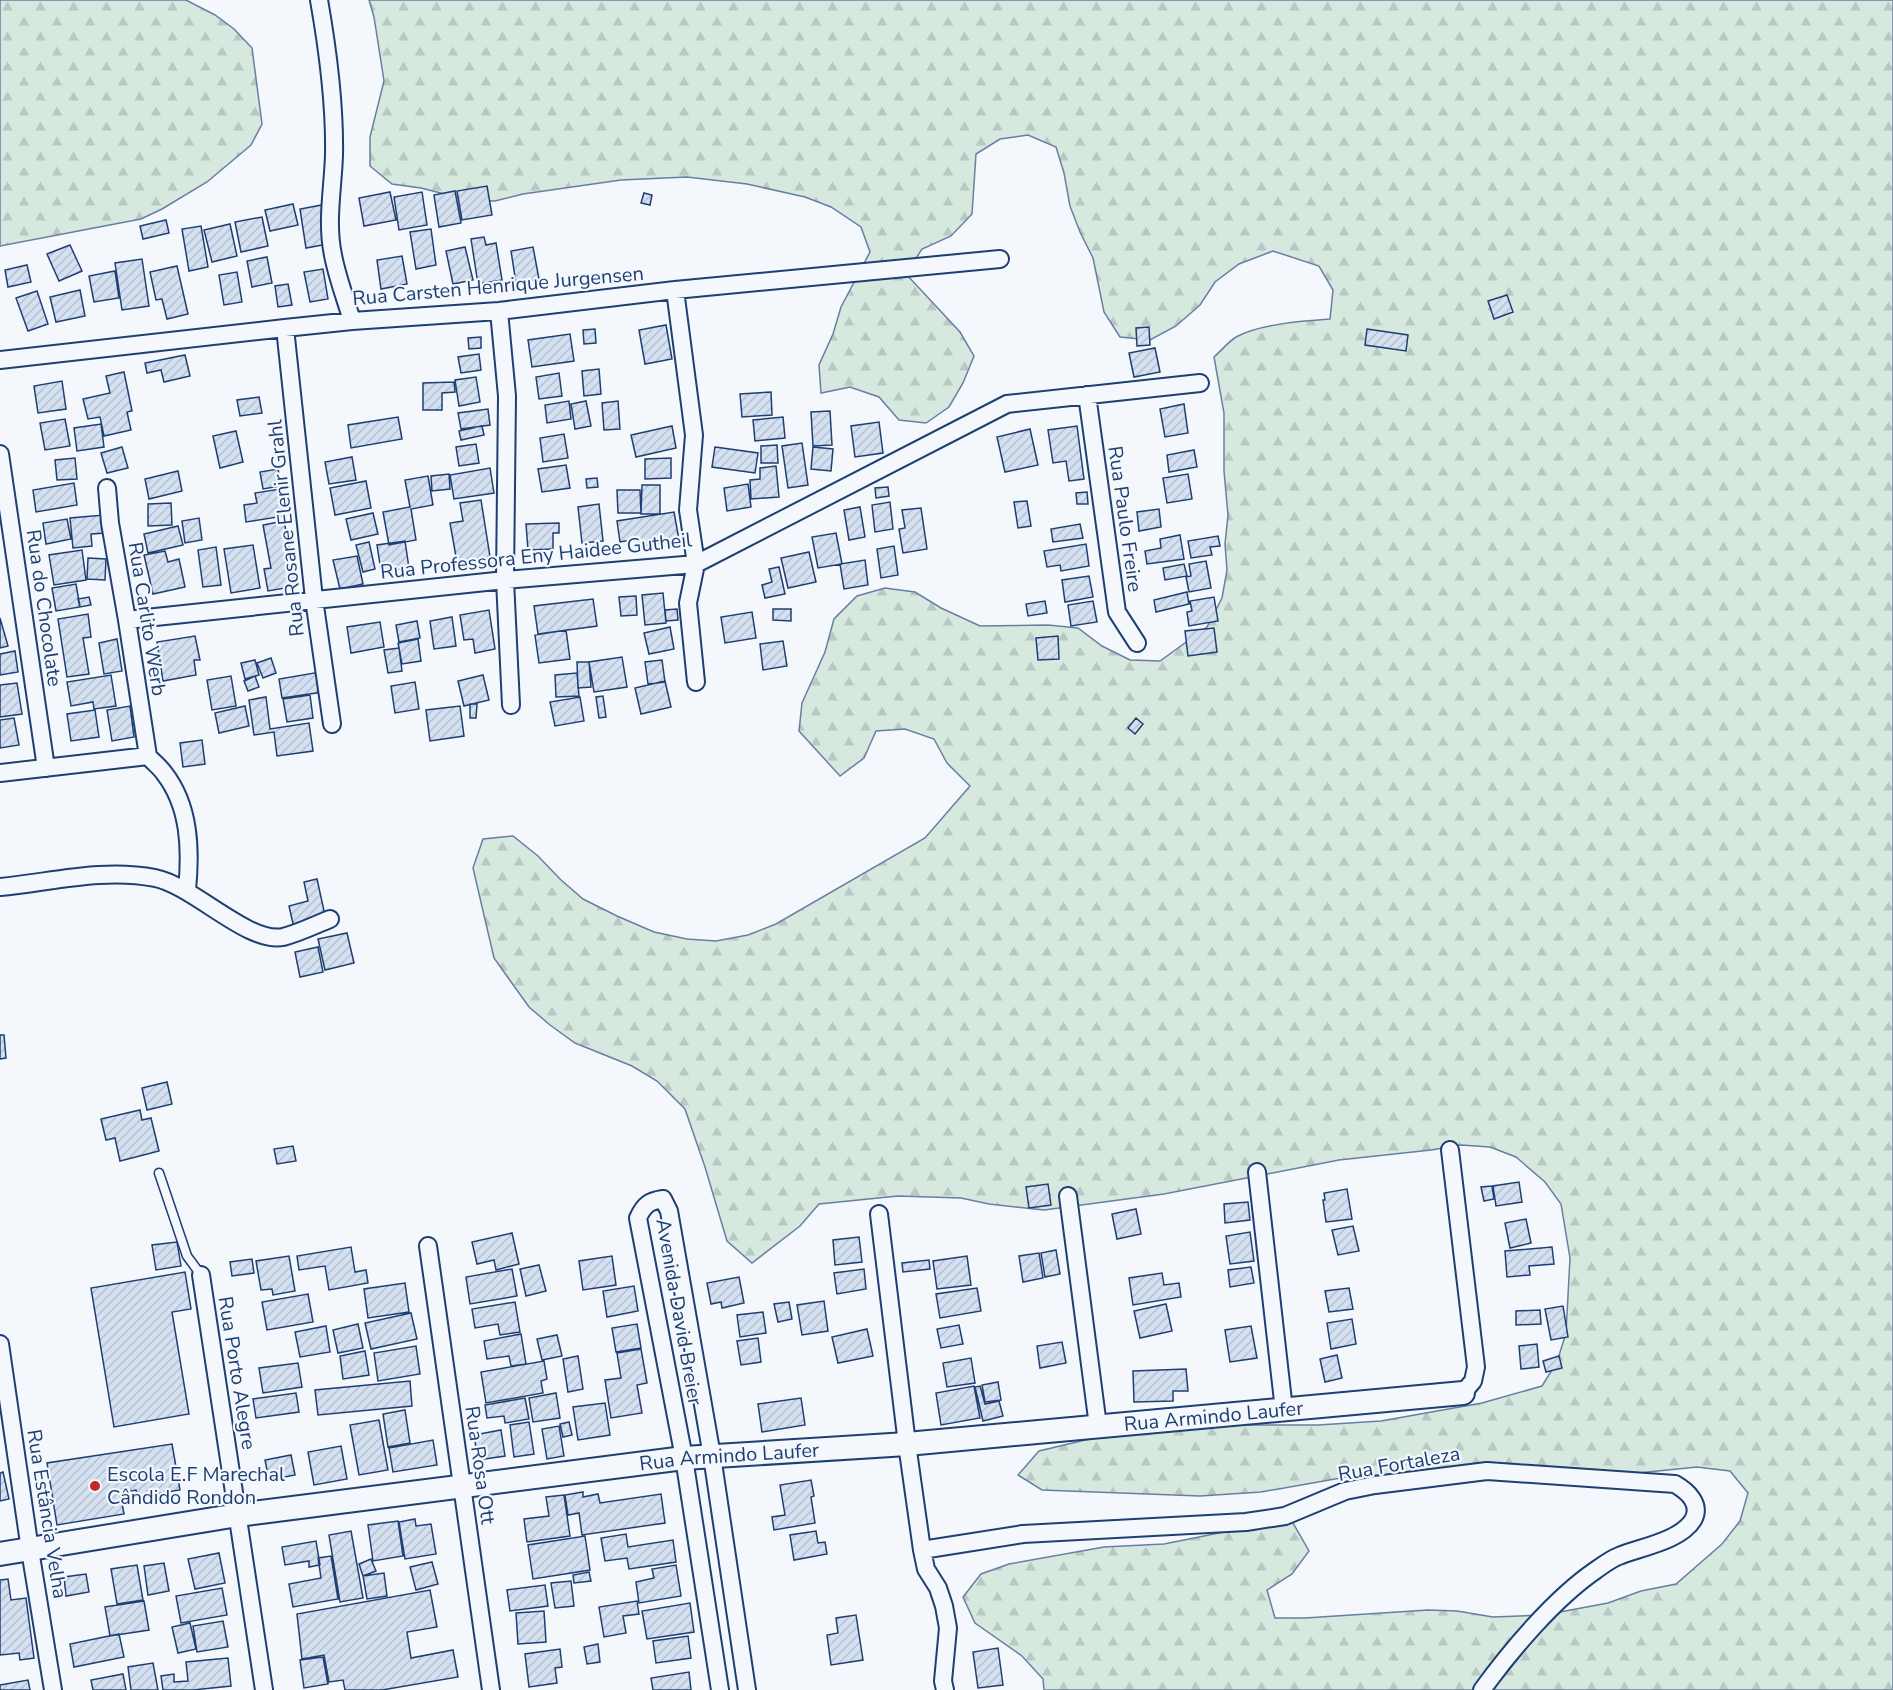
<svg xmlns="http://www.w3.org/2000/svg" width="1893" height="1690" font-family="'Nunito Sans',sans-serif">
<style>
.forest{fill:url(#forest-firs);stroke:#687fa3;stroke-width:1.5}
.building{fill:url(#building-hatch);stroke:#1d3f73;stroke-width:1.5}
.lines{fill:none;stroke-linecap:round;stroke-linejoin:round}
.lane-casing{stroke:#1d3f73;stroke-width:11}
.street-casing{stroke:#1d3f73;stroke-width:20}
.secondary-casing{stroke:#1d3f73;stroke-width:26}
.lane{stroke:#f4f7fb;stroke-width:8}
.street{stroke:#f4f7fb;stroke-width:16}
.secondary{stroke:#f4f7fb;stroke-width:22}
.poi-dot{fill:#c62828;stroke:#f4f7fb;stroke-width:2}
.labels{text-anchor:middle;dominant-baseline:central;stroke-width:4.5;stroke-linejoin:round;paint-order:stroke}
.street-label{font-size:20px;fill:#1d3f73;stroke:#f4f7fb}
.poi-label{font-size:20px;fill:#1d3f73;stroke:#f4f7fb;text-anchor:start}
</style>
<defs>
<pattern id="forest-firs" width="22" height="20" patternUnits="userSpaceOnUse" patternTransform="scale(1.5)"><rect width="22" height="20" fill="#d7e8df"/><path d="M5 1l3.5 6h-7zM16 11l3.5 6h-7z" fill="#b8c8c3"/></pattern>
<pattern id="building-hatch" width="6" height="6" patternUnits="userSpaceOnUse" patternTransform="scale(1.5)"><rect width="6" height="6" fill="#d5e0f0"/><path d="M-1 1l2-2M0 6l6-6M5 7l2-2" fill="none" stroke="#b6c1d1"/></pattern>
</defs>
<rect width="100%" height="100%" fill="#f4f7fb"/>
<path class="forest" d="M0,0H186L215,15L234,29L252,48L262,124L251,145L207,182L162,209L141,219L0,246Z
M369,0H1893V1690H1044L1043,1679L1022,1656L975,1623L963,1597L981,1574L1009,1564L1104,1547L1164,1544L1254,1526L1293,1523L1309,1551L1292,1574L1267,1590L1275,1618H1305L1428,1610L1457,1611L1493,1617L1544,1615L1608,1603L1641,1591L1676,1584L1722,1544L1740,1521L1748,1493L1730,1471L1697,1467L1638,1473L1439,1469L1409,1474L1352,1476L1261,1492L1200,1496L1042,1490L1018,1475L1039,1451L1098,1437L1223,1425H1318L1381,1421L1482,1403L1542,1386L1557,1362L1566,1333L1570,1258L1561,1204L1545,1182L1516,1157L1490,1147L1461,1145L1431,1150L1339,1160L1164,1194L1044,1210L989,1204L961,1198L898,1196L819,1204L800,1226L752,1263L727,1241L705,1167L685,1109L657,1081L632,1066L575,1043L550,1025L529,1007L494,958L473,868L483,839L513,836L538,856L560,879L583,899L617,916L654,932L687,939L716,941L748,935L776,924L925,838L970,786L947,763L934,739L905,729L876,731L864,758L840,776L799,731L802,703L825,652L834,619L857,596L885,588L915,592L941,608L980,626L1048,625L1078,628L1102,646L1130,660L1160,661L1207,627L1222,598L1227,570L1225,544L1228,515L1224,471V413L1214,357C1221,351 1228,342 1236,337C1260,324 1302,321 1330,319L1333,290L1319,266L1273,251L1239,264L1215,282L1200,305L1176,326L1150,340L1120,337L1104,312L1093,258L1080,232L1070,206L1064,173L1056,147L1028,135L1000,139L976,154L972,214L951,236L922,249L906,274L960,332L974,356L963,383L949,407L926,423L899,420L879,397L850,387L821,393L819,365L833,334L841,307L870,252L861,227L831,207L805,197L747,184L687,177L621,180L523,194L495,201L468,200L421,188L392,184L370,166V137L384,81L374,17Z"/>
<path class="building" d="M487,186L492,215L462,220L457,191Z
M455,191L461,223L439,227L434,195Z
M390,192L396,220L364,226L359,198Z
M422,192L427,225L399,230L394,197Z
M644,193L652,195L650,205L641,203Z
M293,204L298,225L270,231L265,210Z
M322,205L328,244L306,248L300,209Z
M262,217L268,246L241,252L235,222Z
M166,220L169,233L143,239L140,226Z
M230,224L237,256L212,262L204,230Z
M201,226L208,267L189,271L182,229Z
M431,229L436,265L416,269L410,232Z
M484,237L486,245L496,243L502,280L478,284L471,239Z
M70,245L82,271L59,281L47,254Z
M465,247L473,280L453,284L446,251Z
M533,247L539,279L516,283L511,251Z
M402,256L407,284L381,289L377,260Z
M267,257L272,283L252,287L247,261Z
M142,259L149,306L122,310L115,263Z
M27,265L31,282L8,287L5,270Z
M177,266L188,314L167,319L162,299L156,300L150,272Z
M323,269L328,299L310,302L304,272Z
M115,271L119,298L94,302L89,276Z
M237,272L242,302L224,305L219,275Z
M288,284L292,305L278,307L275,286Z
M80,290L85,316L56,322L50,297Z
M37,291L48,324L28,331L16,298Z
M1507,295L1513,312L1494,319L1488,301Z
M666,325L672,359L645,364L639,330Z
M1149,327L1150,345L1137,346L1136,328Z
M595,329L596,343L584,344L583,330Z
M1367,329L1408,335L1406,351L1365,345Z
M570,334L574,361L532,367L528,340Z
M481,337V348L469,349L468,338Z
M1155,348L1160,372L1134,377L1129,353Z
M479,354L481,370L461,373L458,357Z
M185,355L190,376L164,382L161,370L147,373L145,363Z
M599,369L601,394L584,396L582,371Z
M124,372L132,411L127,412L131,430L104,436L100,417L88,419L83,399L110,393L106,376Z
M559,373L562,396L539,399L536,377Z
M476,377L480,402L459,406L455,380Z
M62,381L66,409L38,413L34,386Z
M454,382L455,392L442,393V410H423V383Z
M771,392L772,415L742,417L740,394Z
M259,397L262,413L240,416L237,400Z
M569,401L571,419L547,423L545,405Z
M586,401L591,426L575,429L571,404Z
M618,401L620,429L604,430L602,403Z
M1184,404L1188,433L1165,437L1160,409Z
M488,409L490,425L461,429L458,413Z
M830,411L832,445L813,446L811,412Z
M398,417L402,439L351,448L348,425Z
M783,417L785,438L755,441L753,420Z
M65,419L70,446L45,450L40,423Z
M879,422L883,453L855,457L851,426Z
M101,424L104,447L77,451L74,428Z
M482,426L484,435L461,440L459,431Z
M672,426L676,448L636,457L631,435Z
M1077,426L1084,479L1069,481L1066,461L1053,463L1048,430Z
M1030,429L1038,465L1005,472L997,437Z
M236,431L243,462L220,468L213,436Z
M564,434L568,458L543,462L540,438Z
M802,443L808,485L788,488L782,446Z
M476,444L479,463L459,466L456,447Z
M777,445L778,463H761V446Z
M122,447L128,468L107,473L101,453Z
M715,447L758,453L755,473L712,467Z
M813,447L833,449L831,471L811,469Z
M1194,450L1197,467L1169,472L1167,455Z
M352,457L356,480L329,484L325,462Z
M75,458L77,479L57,480L55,460Z
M671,458V478L645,479V459Z
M566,465L570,488L542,492L538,469Z
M776,466L779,497L751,499L750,480L760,479V468Z
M490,468L494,493L454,499L450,475Z
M278,469L281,486L263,489L260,472Z
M178,471L182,491L149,499L145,479Z
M449,474L450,489L432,491L431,476Z
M1188,474L1192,499L1167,503L1163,478Z
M428,476L433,505L411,509L416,540L389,545L383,512L410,507L405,480Z
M597,478L598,487L587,488L586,479Z
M366,481L371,508L335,515L330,488Z
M74,483L77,505L36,512L33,490Z
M748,484L751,507L727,511L724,488Z
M642,485H660V514H641Z
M888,487L889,496L876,498L875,488Z
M280,489L284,516L246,522L244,505L257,503L255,493Z
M617,490H640L641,513H618Z
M1087,492L1088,504H1077L1076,493Z
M481,500L491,563L458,568L450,523L463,521L460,503Z
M1027,501L1031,526L1018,528L1014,502Z
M890,502L893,529L875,532L872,505Z
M171,503L172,525L148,526V504Z
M599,504L603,541L582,543L578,507Z
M860,507L865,537L849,540L844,510Z
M921,508L927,549L903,553L899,529L905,528L902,510Z
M1159,509L1161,527L1139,531L1137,512Z
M674,512L679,540L638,547L637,539L620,542L617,521Z
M373,513L378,534L351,540L346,519Z
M104,515L106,533L91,534L92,546L73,548L70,518Z
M199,518L202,540L185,543L182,521Z
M67,519L71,539L46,544L43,523Z
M284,521L297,586L268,591L264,569L271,568L263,525Z
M559,523V533H553V549L528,550L526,524Z
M1080,524L1083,538L1053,542L1051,529Z
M178,526L183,545L148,553L144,534Z
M836,533L842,564L818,568L812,537Z
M1180,535L1184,559L1147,564L1145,551L1161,548L1160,539Z
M1218,536L1220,546L1210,547L1212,555L1191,558L1188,541Z
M405,541L409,568L381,571L377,545Z
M369,542L375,569L363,572L356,545Z
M1086,544L1089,566L1061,571L1060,565L1047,567L1044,551Z
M253,545L260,588L231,593L224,549Z
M894,546L898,575L881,578L877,549Z
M216,547L221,585L203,587L198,550Z
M82,550L86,580L54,585L49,555Z
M165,551L168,562L179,559L185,587L153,594L144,555Z
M809,552L816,582L788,588L781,558Z
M357,556L363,584L340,589L333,560Z
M88,558L106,559L105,580L87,579Z
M865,560L868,585L844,589L840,564Z
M1206,561L1211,588L1189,592L1186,577L1191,576L1189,564Z
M1184,564L1187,576L1165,580L1163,568Z
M779,567L785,594L765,598L762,585L772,582L769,569Z
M1089,576L1093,597L1065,602L1062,580Z
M76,584L80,607L56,611L52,588Z
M1187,592L1189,604L1156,612L1154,600Z
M663,593L666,623L645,625L642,595Z
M636,596L637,615L621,616L619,597Z
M89,597L91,605L80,607L78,599Z
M1214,597L1218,621L1189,626L1187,612L1192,611L1190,601Z
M593,599L597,626L538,634L534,606Z
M1045,601L1047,613L1028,616L1026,604Z
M1093,601L1097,622L1071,626L1068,605Z
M677,609L678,620L666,621L665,610Z
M773,609H791V621L773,620Z
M489,610L495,649L475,653L473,639L464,640L460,615Z
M752,612L756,638L725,643L721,617Z
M88,614L91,637L83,638L89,674L67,677L58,619Z
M452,617L456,646L434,649L430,621Z
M0,618L8,646L0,648Z
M417,621L420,638L399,642L396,625Z
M380,622L384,647L351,653L347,627Z
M670,627L674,649L649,654L644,633Z
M1214,628L1217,652L1188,656L1185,631Z
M566,630L570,659L539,663L535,635Z
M195,636L200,660H194L196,675L163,681L157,642Z
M1058,636L1059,659L1038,660L1036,638Z
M117,639L122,671L104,674L99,643Z
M418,639L421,661L402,664L398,643Z
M783,641L787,666L763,670L760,644Z
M399,648L402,671L388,673L384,650Z
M15,651L18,672L0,675V654Z
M622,657L627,687L594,692L589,662Z
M271,658L276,673L263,678L257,663Z
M255,660L259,675L245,679L241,663Z
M662,660L665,682L648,684L645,662Z
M577,662H589L591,687L578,688Z
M320,672L323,692L282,698L279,679Z
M577,673L579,696L556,697L555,675Z
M111,675L116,706L94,709L93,702L71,706L67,682Z
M483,675L489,700L464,706L458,681Z
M231,676L236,706L212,710L207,680Z
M255,676L259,687L248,691L244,681Z
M665,681L671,707L641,714L635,688Z
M415,682L419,709L395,713L391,686Z
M17,683L22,714L0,717V685Z
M310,695L313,718L287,722L283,699Z
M603,696L606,717L599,718L596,697Z
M266,697L270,729L309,723L313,751L277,756L274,732L254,735L249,700Z
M580,697L584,721L555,726L550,702Z
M470,704H477L476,718H470Z
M130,706L134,737L112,741L107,710Z
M245,706L249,726L219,733L215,713Z
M460,706L464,736L430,741L426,710Z
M95,710L99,737L71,741L67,714Z
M14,718L19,745L0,748V720Z
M1136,718L1143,724L1135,734L1128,728Z
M202,740L205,764L183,767L180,743Z
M317,879L326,920L294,928L289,906L308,901L304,882Z
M347,933L354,963L325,970L318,939Z
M318,947L323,972L300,977L295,952Z
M0,1035H4L6,1058L0,1059Z
M167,1082L172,1104L147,1110L142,1088Z
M140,1110L142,1120L151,1118L159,1151L120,1161L115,1138L106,1140L101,1119Z
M293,1146L296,1161L277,1164L274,1149Z
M1519,1182L1522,1202L1496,1206L1493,1186Z
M1048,1184L1051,1205L1029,1208L1026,1187Z
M1492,1186L1494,1199L1484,1201L1481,1187Z
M1347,1189L1352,1219L1326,1222L1323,1200H1325L1324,1193Z
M1248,1202L1250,1220L1225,1223L1224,1204Z
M1136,1209L1141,1234L1117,1239L1112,1214Z
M1526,1219L1531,1243L1510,1248L1505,1223Z
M1353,1226L1359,1251L1338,1255L1332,1230Z
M1250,1232L1254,1261L1230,1264L1226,1236Z
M512,1233L519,1264L496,1270L494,1260L477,1264L472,1242Z
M859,1237L862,1262L835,1265L833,1240Z
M177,1242L181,1266L156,1270L152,1245Z
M351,1247L355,1272L366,1270L368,1283L329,1290L325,1266L299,1270L297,1256Z
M1552,1247L1554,1264L1529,1266L1530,1275L1507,1277L1505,1251Z
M1056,1250L1060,1274L1045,1277L1041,1253Z
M1039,1253L1043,1278L1023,1282L1019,1256Z
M289,1256L295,1291L273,1295L272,1289L261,1290L256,1261Z
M612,1256L616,1285L583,1290L579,1261Z
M967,1256L971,1285L937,1289L933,1261Z
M252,1259L254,1273L232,1276L230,1262Z
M929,1260L930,1269L903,1272L902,1263Z
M539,1265L546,1291L526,1296L520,1269Z
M1251,1267L1254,1283L1230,1287L1228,1270Z
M512,1269L517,1296L470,1304L466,1277Z
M864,1269L866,1289L837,1294L834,1273Z
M185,1272L191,1309L172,1312L189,1414L114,1427L91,1288Z
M1162,1273L1164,1285L1179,1283L1181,1297L1133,1305L1129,1278Z
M739,1277L744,1303L722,1308L721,1302L711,1304L707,1283Z
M405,1283L409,1312L368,1318L364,1289Z
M634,1286L638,1311L607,1317L603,1291Z
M977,1288L981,1311L940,1318L936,1294Z
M1349,1288L1353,1309L1329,1312L1325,1291Z
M308,1294L313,1322L267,1330L262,1302Z
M824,1301L828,1331L802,1335L797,1305Z
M515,1302L520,1332L500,1335L498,1324L475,1328L472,1309Z
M789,1302L792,1319L778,1322L774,1304Z
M1166,1304L1172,1331L1140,1338L1134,1311Z
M1563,1306L1568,1337L1551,1340L1545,1309Z
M1540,1310L1541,1324L1516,1325V1311Z
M763,1312L766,1333L740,1337L737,1315Z
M411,1313L417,1339L371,1349L365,1323Z
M1352,1319L1356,1344L1331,1349L1327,1323Z
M358,1324L363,1348L338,1353L333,1330Z
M637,1324L641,1348L616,1352L612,1328Z
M959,1325L963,1344L941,1348L937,1329Z
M326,1326L330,1352L300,1357L295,1332Z
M1251,1326L1257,1358L1230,1362L1225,1330Z
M867,1329L873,1356L838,1363L832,1337Z
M521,1334L526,1364L511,1366L509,1356L487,1359L484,1341Z
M557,1335L562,1356L542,1360L537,1339Z
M758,1338L761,1362L741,1365L737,1341Z
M1062,1342L1066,1363L1040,1368L1037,1346Z
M1537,1344L1539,1367L1521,1369L1519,1346Z
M416,1346L420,1374L378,1381L374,1353Z
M641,1349L647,1383L637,1385L642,1413L611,1418L605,1380L621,1378L617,1353Z
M365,1351L369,1375L343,1379L340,1356Z
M1337,1355L1342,1378L1325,1382L1320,1359Z
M578,1356L583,1389L568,1392L563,1359Z
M1559,1356L1562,1368L1546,1372L1543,1361Z
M971,1358L975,1383L947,1387L943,1363Z
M544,1361L547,1379L541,1381L543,1393L486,1403L481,1372Z
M298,1363L302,1387L263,1393L259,1368Z
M1186,1369L1188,1391H1173V1401L1134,1402L1133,1371Z
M410,1381L412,1406L318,1415L315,1390Z
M998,1382L1001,1400L985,1402L982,1385Z
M974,1386L980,1418L941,1425L936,1393Z
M980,1386L985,1404L999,1401L1003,1416L983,1421L975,1387Z
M296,1393L299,1412L256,1418L253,1399Z
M556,1393L560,1418L533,1422L529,1398Z
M525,1398L529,1419L505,1423L504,1416L487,1418L485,1405Z
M801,1398L805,1425L762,1432L758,1404Z
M605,1403L610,1435L578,1440L573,1407Z
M405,1410L410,1443L388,1447L383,1414Z
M379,1420L388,1470L359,1475L350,1425Z
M529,1422L534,1454L514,1457L510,1425Z
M569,1422L572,1435L563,1437L560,1424Z
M559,1426L564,1456L547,1459L542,1429Z
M501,1430L505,1456L478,1460L474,1435Z
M433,1440L437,1465L393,1472L389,1448Z
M172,1444L180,1490L138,1497L136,1490L120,1493L124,1514L57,1525L47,1463Z
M341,1446L347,1479L314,1485L308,1452Z
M291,1455L295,1475L269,1480L265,1460Z
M3,1472L9,1499L0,1501V1473Z
M811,1480L814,1496L811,1497L815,1523L774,1530L772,1517L785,1515L780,1485Z
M583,1492V1497L598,1494L600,1503L661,1494L665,1523L582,1535L579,1513L568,1515L565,1495Z
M564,1495L570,1536L527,1542L524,1519L549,1516L546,1497Z
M415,1519L416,1526L431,1524L436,1554L405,1559L399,1522Z
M398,1521L403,1556L373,1561L368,1525Z
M351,1531L363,1598L340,1602L329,1535Z
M816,1531L818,1543L825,1542L827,1554L794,1560L790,1535Z
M626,1534L628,1547L673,1540L676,1562L629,1569L627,1558L605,1561L601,1538Z
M585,1536L590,1570L533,1579L528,1545Z
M316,1541L320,1565L309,1567V1561L285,1565L282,1547Z
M219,1553L225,1583L195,1589L188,1559Z
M331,1556L338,1599L293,1607L289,1584L321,1578L318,1558Z
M371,1559L376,1571L363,1576L359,1564Z
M432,1562L438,1584L416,1590L410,1567Z
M164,1563L169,1591L148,1595L144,1566Z
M137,1565L143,1600L117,1604L111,1569Z
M676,1565L681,1596L639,1603L636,1582L654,1578L652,1569Z
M589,1572L591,1581L574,1583L573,1575Z
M384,1573L387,1596L367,1599L363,1576Z
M86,1574L89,1592L66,1596L64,1577Z
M8,1579L11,1600L26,1598L34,1658L20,1660L19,1653L0,1655V1580Z
M571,1581L574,1606L555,1608L551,1583Z
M545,1585L548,1606L510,1611L507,1590Z
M222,1588L227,1615L181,1623L176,1596Z
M430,1590L437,1627L407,1632L411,1658L453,1650L458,1677L382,1690H345L343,1680L329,1682L324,1655L302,1659L297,1614Z
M144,1601L149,1630L110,1636L105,1607Z
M637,1601L639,1614L623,1616L626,1633L604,1637L599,1607Z
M690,1603L694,1632L647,1639L642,1611Z
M544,1611L546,1642L518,1644L516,1613Z
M856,1615L863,1660L831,1665L827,1635L838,1633L836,1618Z
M223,1621L228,1647L197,1652L193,1626Z
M190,1623L196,1649L178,1653L172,1627Z
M119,1634L124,1657L74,1667L70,1644Z
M688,1636L691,1658L656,1663L653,1641Z
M598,1644L600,1662L587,1664L584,1647Z
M998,1648L1003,1685L978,1688L973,1652Z
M560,1649L562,1667L555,1668L557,1683L529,1687L525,1654Z
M323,1657L328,1684L304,1688L300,1660Z
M228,1658L231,1686L193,1690H163L161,1676L174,1674V1682L188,1681L186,1662Z
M153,1663L158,1690H131L128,1667Z
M689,1672L691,1690H653L651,1678Z
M123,1674L126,1690H93L91,1680Z
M28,1680L30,1690H0V1685Z"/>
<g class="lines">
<g class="lane-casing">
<path id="lane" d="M159,1173L187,1256L201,1275"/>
</g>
<g class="street-casing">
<path id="street" d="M319,0C328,51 335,103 334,155C333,188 326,222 333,255C337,277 346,300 352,321
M675,290L694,435L688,510L696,564L688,603L696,682
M499,311L507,396L505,580L511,705
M285,328L314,599L332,724
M0,360L285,328L352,321L499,311L675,290L1000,259
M1087,395L1117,612L1137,643
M0,454L46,768
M107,488L110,523L127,620L148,756
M127,620L505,580L696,564L1007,404L1200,383
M148,756C153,762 160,767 164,773C190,806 191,850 187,890
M0,773L148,756
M0,887C52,882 103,868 155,878C194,886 248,944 283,937C299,933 315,925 330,919
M1450,1150L1476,1367L1473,1381L1463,1393
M1257,1172L1284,1410
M1068,1196L1098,1426
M879,1214L907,1444L922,1550
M428,1246L491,1690
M201,1275L264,1690
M0,1344L30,1550L53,1690
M720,1690L684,1458L638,1218C644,1205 649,1201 663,1199L669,1211L712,1456L747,1690
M945,1690L943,1681L948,1628L944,1606L938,1588L926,1569L922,1550L1023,1534L1246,1522L1285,1516L1345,1491L1375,1485L1487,1471L1675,1484C1687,1491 1702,1504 1693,1520C1680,1541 1641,1547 1619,1556C1611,1559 1603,1565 1596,1570C1555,1598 1511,1650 1482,1690"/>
</g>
<g class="secondary-casing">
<g id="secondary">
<path id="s1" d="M0,1554L238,1515L684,1458L907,1444L1463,1393"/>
</g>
</g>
<use href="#lane" class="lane"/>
<use href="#street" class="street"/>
<use href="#secondary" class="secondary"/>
</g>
<circle class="poi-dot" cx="95" cy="1486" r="6"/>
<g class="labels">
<g class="street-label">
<text transform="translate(498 286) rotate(-5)">Rua Carsten Henrique Jurgensen</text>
<text transform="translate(1125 519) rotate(82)">Rua Paulo Freire</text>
<text transform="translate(286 528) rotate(-96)">Rua Rosane Elenir Grahl</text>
<text transform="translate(536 556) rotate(-6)">Rua Professora Eny Haidee Gutheil</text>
<text transform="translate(44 608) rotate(82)">Rua do Chocolate</text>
<text transform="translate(147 619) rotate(81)">Rua Carlito Werb</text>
<text transform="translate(679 1312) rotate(80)">Avenida David Breier</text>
<text transform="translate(237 1373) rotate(81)">Rua Porto Alegre</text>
<text stroke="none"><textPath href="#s1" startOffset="1222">Rua Armindo Laufer</textPath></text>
<text stroke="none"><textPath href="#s1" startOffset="736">Rua Armindo Laufer</textPath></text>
<text transform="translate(1399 1464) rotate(-10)">Rua Fortaleza</text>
<text transform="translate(480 1465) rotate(82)">Rua Rosa Ott</text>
<text transform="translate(47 1514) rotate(81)">Rua Estância Velha</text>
</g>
<g class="poi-label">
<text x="107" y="1474">Escola E.F Marechal<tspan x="107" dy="23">Cândido Rondon</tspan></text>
</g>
</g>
</svg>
